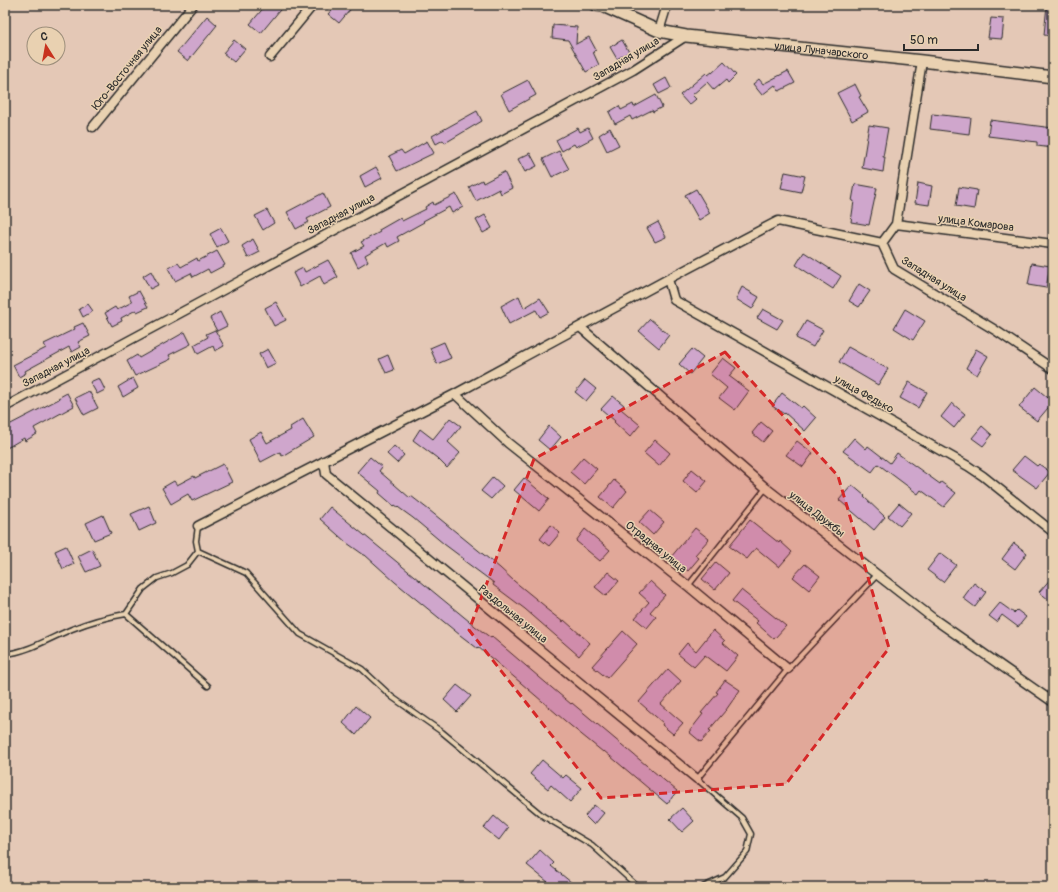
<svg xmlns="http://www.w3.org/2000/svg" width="1058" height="892" font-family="Pangolin,sans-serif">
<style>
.building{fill:#cfa6cc;stroke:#2b2b2b}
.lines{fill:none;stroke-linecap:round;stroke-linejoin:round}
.lane-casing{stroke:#2b2b2b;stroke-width:7}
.street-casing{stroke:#2b2b2b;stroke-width:11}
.secondary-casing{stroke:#2b2b2b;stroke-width:14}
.lane{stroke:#e9d1b1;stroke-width:4}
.street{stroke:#e9d1b1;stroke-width:8}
.secondary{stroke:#e9d1b1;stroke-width:11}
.marked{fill:#d62828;fill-opacity:0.2;stroke:#d62828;stroke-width:3;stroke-dasharray:8 5;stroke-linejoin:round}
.labels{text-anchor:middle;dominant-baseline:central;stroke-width:3;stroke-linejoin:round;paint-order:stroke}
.street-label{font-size:11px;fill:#2b2b2b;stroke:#e9d1b1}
</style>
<rect width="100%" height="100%" fill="#e4c8b6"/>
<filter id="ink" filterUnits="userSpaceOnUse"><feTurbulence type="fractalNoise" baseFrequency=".025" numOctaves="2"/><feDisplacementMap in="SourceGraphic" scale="8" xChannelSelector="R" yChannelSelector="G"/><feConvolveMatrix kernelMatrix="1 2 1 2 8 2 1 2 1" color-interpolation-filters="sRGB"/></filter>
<g filter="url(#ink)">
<path class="building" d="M266,5H284L261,33L250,24Z
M336,5H354L339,23L328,14Z
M1047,5H1053V36L1044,35Z
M207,16L217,25L188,61L177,52Z
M991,18L1004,19L1002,39L988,38Z
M553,25L577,27L576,44L589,37L596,50L593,52L599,65L586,72L568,40L552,38Z
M234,40L245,49L234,62L223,53Z
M622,40L629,52L617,59L610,47Z
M724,62L736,75L728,83L726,80L714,90L707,82L692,95L696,99L689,105L680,95L706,73L708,75L712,72V73Z
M788,71L795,83L779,91L775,85L762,95L753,84L759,79L763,84Z
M666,78L671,88L659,94L654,85Z
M528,80L536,95L509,110L501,94Z
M855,84L861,96L859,97L868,112L852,121L837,93Z
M656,95L662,107L653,112L652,110L632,120L630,116L615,124L609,112L619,106L621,110L633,104L634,107Z
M477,111L482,121L445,143L443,140L436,144L432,136Z
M932,114L971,118L969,134L930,129Z
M990,120L1053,128V148L1037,146V142L988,136Z
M869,125L888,128L883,157H885L883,172L862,168Z
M578,128L580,132L588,128L593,138L576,147L574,144L562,151L556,140Z
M610,128L619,145L607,151L599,135Z
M427,141L434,153L397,171L389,156L401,150L404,154Z
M559,151L569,169L552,177L543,159Z
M530,153L537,166L525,172L518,159Z
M376,167L382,178L365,187L360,176Z
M504,172L512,188L501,194L499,189L476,201L469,187L482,180L483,183Z
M785,172L805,176L801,192L781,188Z
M918,183L932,186L929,205L915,203Z
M855,184L877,188L869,225L851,222L854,201H852Z
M959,187L977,190L974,209L956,206Z
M696,189L710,213L699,220L685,195Z
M323,193L330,207L307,219L309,222L296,229L287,212Z
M456,194L463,207L452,213L449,207L423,221L424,222L397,237L399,241L388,247L386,243L365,255L368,261L358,267L351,253L364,246L361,242L380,232L379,230L400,218L402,221L426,209L425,207L433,202L434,205Z
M267,210L274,223L263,230L255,216Z
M485,215L492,228L483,233L476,220Z
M658,222L666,237L655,242L647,228Z
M221,228L228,241L217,247L210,234Z
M253,239L260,252L248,258L242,246Z
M217,251L225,265L210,273L208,269L193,277L191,273L175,281L168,268L178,263L181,267L197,258L198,261Z
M804,252L841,276L833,289L796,265Z
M328,260L338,277L324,285L320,276L300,287L293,273L303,268L305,272Z
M1032,263L1050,266L1046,288L1028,285Z
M151,271L158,285L150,289L143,276Z
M859,284L870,291L859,307L849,301Z
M742,287L759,297L752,309L736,299Z
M139,291L148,307L137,312L136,310L121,318L122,321L112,326L105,313L115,307L117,310L132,302L129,296Z
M519,296L524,308L540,298L549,312L540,317L536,310L509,324L501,306Z
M276,302L286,320L274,326L265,308Z
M88,304L93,311L83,317L79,309Z
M763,309L783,320L777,329L757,318Z
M905,309L925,321L913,340L894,328Z
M220,312L227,326L217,331L210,318Z
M650,319L669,335L659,348L639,331Z
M806,321L823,330L813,347L796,338Z
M83,323L90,336L78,342L81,347L72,352L69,347L25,371L26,373L19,377L13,365L46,348L44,344L75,329L74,327Z
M215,330L224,346L215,351L213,346L198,354L194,345L208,337L206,334Z
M185,332L191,344L169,355L171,359L135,376L127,361L137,355L139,358Z
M444,342L451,358L437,364L430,348Z
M848,347L888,369L878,385L839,362Z
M268,349L276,363L266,368L259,354Z
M692,349L703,358L690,374L679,364Z
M976,349L988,356L977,375L966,368Z
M388,355L394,370L386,373L379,359Z
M723,358L736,368L729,376L749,391L735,410L719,398L727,388L710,374Z
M99,378L105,390L97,394L90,382Z
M133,378L138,388L123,397L118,387Z
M585,380L596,389L586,401L575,392Z
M909,382L927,392L918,408L900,398Z
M1035,387L1053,402L1037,421L1019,407Z
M89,391L98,408L84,415L75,398Z
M67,393L74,406L34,428L37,434L25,441L24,438L5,449V427L59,399L58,398Z
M782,393L801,408L803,406L816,418L805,431L785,413L784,414L772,406Z
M613,396L624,405L621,409L640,425L630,437L614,422L615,421L601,409Z
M952,403L965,414L954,428L941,417Z
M450,418L461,426L448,442L460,453L447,468L437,458L413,440L420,429L433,439Z
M303,419L314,437L282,456L280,452L261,462L249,439L261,432L267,443L291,430L290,427Z
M761,422L772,431L763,442L752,433Z
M549,426L561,437L550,450L538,440Z
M982,426L992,435L983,446L972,438Z
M854,438L866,449L868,446L890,463L897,453L940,484L941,482L956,493L944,507L921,490L918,494L878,464L872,472L843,451Z
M655,440L670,453L659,466L644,453Z
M797,441L813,453L803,467L786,455Z
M394,446L404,455L397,463L387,454Z
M1024,456L1037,466L1039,464L1050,472L1037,488L1012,470Z
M370,457L382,467L379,471L410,498L411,496L429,510L500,568L514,581L546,607L545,608L563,622L564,620L590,643L579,656L525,609L493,585L494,583L463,560L464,559L444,544L413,518L395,505L394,506L379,493L380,491L357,472Z
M583,457L597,469L584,484L570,472Z
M223,464L232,482L192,501L188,494L171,504L162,488L174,481L177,485L194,476L195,478Z
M692,469L707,481L697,493L683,481Z
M493,477L503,486L491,499L481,491Z
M524,478L549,499L539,511L514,490Z
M614,480L627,491L613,508L600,497Z
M852,485L865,496L864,497L885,517L874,530L839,500Z
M899,503L911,513L900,526L888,516Z
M149,506L156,523L139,531L131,514Z
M330,507L475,626L491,638L492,637L539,677L571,704L572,703L677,791L667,804L604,751L603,752L571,726L514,677L478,647L477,648L460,635L395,582L365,555H364L347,543L320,519Z
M650,510L664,522L653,535L639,522Z
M103,515L111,533L94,540L86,523Z
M750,520L779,543L780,541L792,552L779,567L756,548L747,559L729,546Z
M551,525L560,533L549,546L540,539Z
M695,528L709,539L695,555L699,558L688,571L671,557Z
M585,529L610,550L600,561L576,541Z
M1014,543L1027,553L1015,569L1002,559Z
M66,546L74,564L63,569L55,551Z
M92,549L100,566L86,572L78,556Z
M940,553L956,565L943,582L927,570Z
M716,562L729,573L715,590L702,579Z
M805,564L820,576L809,590L793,577Z
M608,572L619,581L606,596L595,587Z
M1053,576V603L1039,592Z
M650,581L665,595L650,612L656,617L647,628L635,618L649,602L639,593Z
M974,583L986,592L975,607L963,598Z
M741,590L786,626L774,639L756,623L758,621L732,601Z
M1000,603L1014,613L1017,610L1026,617L1018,627L1002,615L997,622L989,616Z
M713,630L725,641L723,643L738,656L726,671L705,655L694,667L678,654L687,643L696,651Z
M623,631L637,644L607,678L592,666Z
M668,669L681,681L661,704L683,723L673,734L662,725L663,723L639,702Z
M725,680L740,690L726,710L709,730L711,731L701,742L689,732L703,714L701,713L718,693L716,692Z
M457,685L471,696L457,712L444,700Z
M356,706L370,718L356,735L343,723Z
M542,760L563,778L566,775L582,788L570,802L551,785L548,789L530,774Z
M594,805L604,813L594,825L585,816Z
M682,808L694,821L682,832L670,819Z
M494,816L508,828L499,840L484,828Z
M540,850L554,863L551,866L577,887H554L527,865Z"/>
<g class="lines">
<g class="lane-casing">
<path id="lane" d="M198,526L196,541L198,551L246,573L300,634L362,669L392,697L442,732L543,816L592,845L638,887
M198,551L187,565L172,573L157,578L143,589L126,614L208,686
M688,586L766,488
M5,654C28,652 50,638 72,629C89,622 107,617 126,614
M703,887L725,877L747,852L751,834L742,818L697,779L788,669L877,575"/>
</g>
<g class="street-casing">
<path id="street" d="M659,31L667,5
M270,57L313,5
M93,127L193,5
M896,224L1053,244
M882,243L896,224L922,61
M668,279L674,300L968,466L983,476L1053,532
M580,327L766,488L934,619L1053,702
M455,394L508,443L688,586L788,669
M5,407L633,70L686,36
M324,461L326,474L697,779
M198,526L455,394L668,279L778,221L882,243L894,269L995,330L1053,369"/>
</g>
<g class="secondary-casing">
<g id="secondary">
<path id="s1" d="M596,5L603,6L659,31L686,36L922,61L1053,77"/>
</g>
</g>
<use href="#lane" class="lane"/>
<use href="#street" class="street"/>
<use href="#secondary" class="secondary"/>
</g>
</g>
<path class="marked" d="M725,352L838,476L889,648L786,784L601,798L469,630L534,459Z"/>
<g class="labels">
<g class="street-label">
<text stroke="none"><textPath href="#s1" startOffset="232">улица Луначарского</textPath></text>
<text transform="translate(626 59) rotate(-31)">Западная улица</text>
<text transform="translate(127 68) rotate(-51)">Юго-Восточная улица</text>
<text transform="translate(341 214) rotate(-28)">Западная улица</text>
<text transform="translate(976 223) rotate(7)">улица Комарова</text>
<text transform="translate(934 279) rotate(32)">Западная улица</text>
<text transform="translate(56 367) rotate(-28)">Западная улица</text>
<text transform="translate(864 394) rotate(29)">улица Федько</text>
<text transform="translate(817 514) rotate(38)">улица Дружбы</text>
<text transform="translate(656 547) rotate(39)">Отрадная улица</text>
<text transform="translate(513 614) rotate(39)">Раздольная улица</text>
</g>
</g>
<rect width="1058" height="892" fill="none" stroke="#e9d1b1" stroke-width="20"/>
<rect x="10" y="10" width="1038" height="872" fill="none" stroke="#2b2b2b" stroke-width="1.5" filter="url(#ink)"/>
<g transform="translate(46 46) rotate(349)"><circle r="19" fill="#e9d1b1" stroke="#9d8f7b"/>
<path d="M0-3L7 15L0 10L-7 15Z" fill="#c8321e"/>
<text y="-6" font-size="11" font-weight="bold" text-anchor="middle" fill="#2b2b2b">С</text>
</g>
<path d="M904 44v6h74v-6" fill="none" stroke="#2b2b2b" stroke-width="2"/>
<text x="910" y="44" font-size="12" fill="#2b2b2b" stroke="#e9d1b1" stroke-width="3" paint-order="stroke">50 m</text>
</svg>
